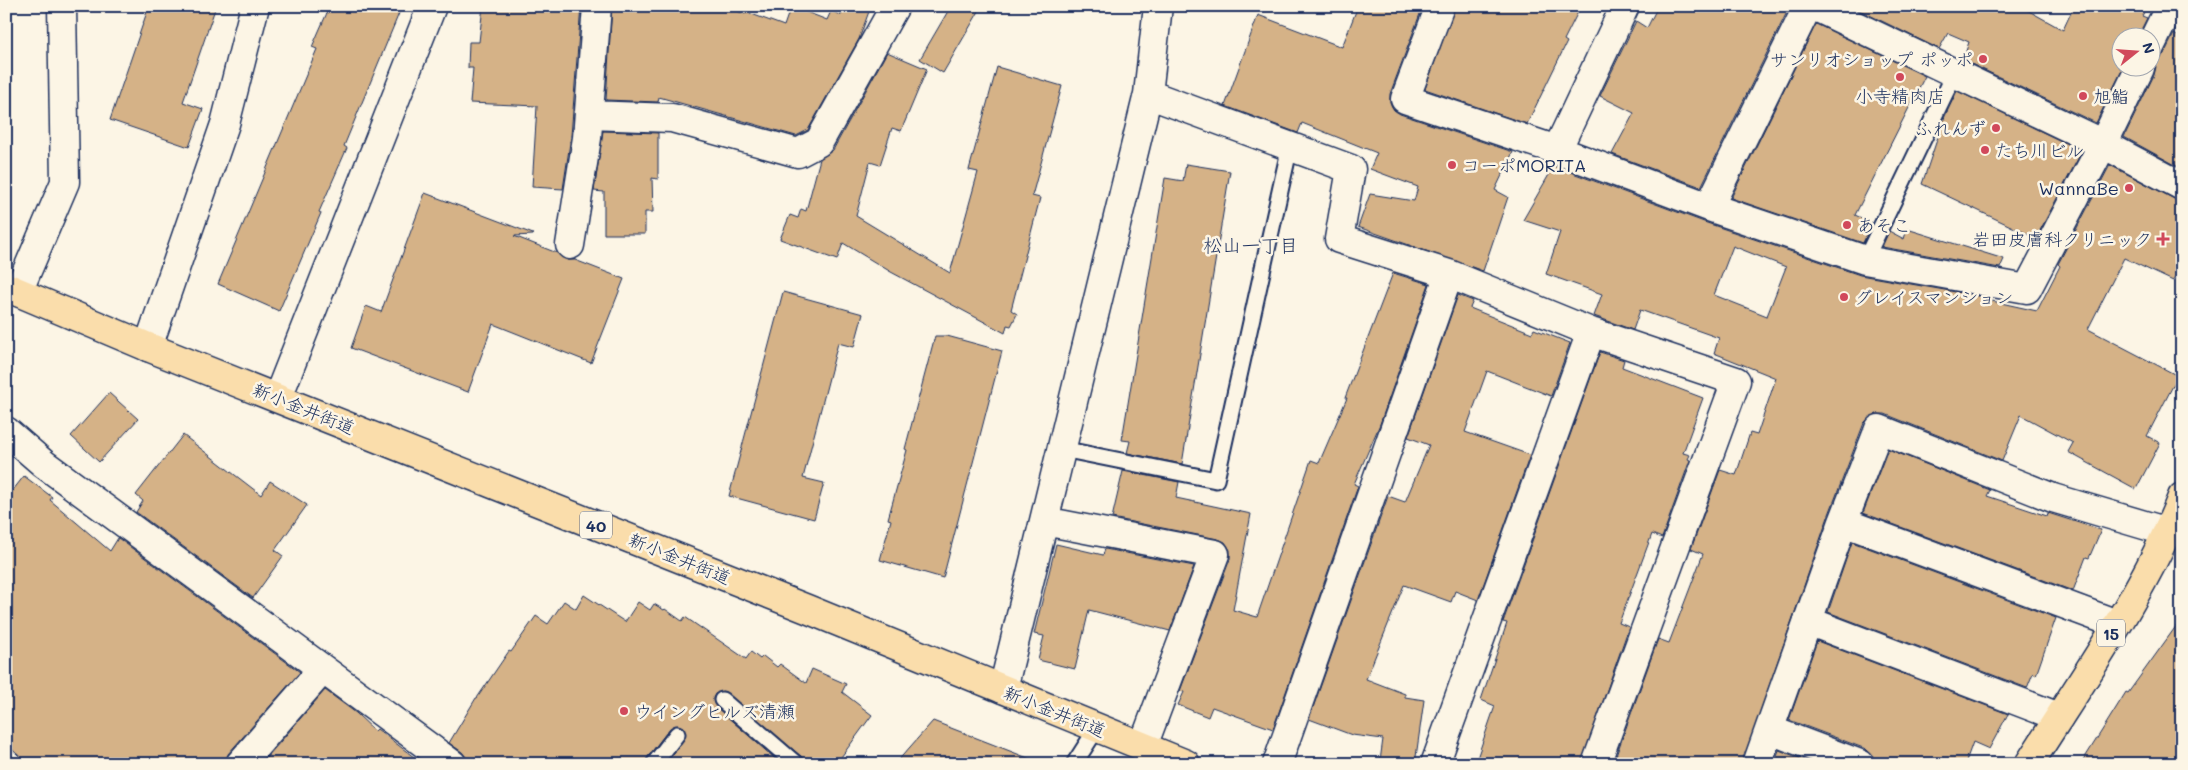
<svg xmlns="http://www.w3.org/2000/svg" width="2188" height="770" font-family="Mali,'Klee One',sans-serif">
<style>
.building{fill:#d5b287;stroke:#1b2f5e;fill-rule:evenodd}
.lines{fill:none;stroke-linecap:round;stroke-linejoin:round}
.service-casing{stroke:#1b2f5e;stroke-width:19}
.minor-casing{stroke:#1b2f5e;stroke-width:31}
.primary-casing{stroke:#1b2f5e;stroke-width:31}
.service{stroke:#fcf5e5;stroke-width:15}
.minor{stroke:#fcf5e5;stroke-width:28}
.primary{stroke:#faddab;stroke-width:28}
.poi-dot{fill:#d1495b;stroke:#fcf5e5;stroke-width:2}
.labels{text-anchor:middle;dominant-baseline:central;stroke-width:5;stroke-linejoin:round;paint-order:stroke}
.shield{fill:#fcf5e5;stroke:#5e6a86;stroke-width:1}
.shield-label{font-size:16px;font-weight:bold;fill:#1b2f5e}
.poi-label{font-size:18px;fill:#1b2f5e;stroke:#fcf5e5;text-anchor:start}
.street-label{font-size:18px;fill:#1b2f5e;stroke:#fcf5e5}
.neighbourhood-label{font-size:19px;fill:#1b2f5e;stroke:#fcf5e5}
</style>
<rect width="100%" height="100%" fill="#fcf5e5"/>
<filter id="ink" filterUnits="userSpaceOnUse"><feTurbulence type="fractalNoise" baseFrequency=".02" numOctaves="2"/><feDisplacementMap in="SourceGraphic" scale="10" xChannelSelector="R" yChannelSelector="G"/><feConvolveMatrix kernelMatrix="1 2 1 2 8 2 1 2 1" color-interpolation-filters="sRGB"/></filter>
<g filter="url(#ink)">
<path class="building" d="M149,6H216L183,102L203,109L189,147L110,120Z
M330,6H402L344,146L347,148L319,212L321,213L279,311L218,284L317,49L312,47Z
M483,6H581L571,136L563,189L532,187L537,106L470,103L473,68H468L469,42H479Z
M612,6H723L745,14L746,12L784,26L791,6L827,20L831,11L841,15L845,6H871L859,39L808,130L796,136L659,97L658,102L606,100Z
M951,6H982L943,73L920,59Z
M1358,6H1423L1390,94V102L1394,110L1400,114L1513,152L1495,190L1508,197L1483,271L1358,227L1370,194L1414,201L1418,187L1370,169L1377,153L1302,123L1298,133L1225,106L1258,15L1342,47Z
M1455,6H1581L1564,40L1567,42L1527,124L1425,89Z
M1658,6H1790L1701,187L1612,154L1634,113L1600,96L1636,21L1647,28Z
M1851,6H2020L2063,30L2074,6H2147L2142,16L2147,18L2137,38H2120V68H2123L2096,123L1963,60L1969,42L1948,33L1939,49Z
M1816,24L1925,76L1855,215L1872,223L1863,243L1731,198Z
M2174,34L2182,39V160L2179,167L2124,137L2154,75L2156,67L2154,62L2164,54Z
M887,52L927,69L901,131L892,128L880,165L870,162L856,216L950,273L978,172L969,170L997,67L1062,86L1032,196L1040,198L1011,310L1017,314L1011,326L1007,325L1005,333L891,272L843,243L837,260L780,239L790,215L798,218L801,209L806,211L820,159L833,150Z
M1957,91L2082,151L2036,238L1922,184L1945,116Z
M603,131L658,133V179L652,178L653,212H645V234H604V192L594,191Z
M1186,164L1230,171L1182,464L1127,453L1130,441L1122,440L1165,178L1183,181Z
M2110,165L2182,203V264L2173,281L2124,258L2088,329L2178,376L2147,436L2160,443L2136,489L2068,452L2073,443L2021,415L2002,461L1885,414H1877L1870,417L1864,423L1828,517L1742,764H1613L1658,639L1669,643L1703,554L1691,549L1720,470L1736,475L1750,433L1757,435L1776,378L1714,353L1719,338L1640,310L1633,330L1594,316L1602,294L1546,274L1560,232L1523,220L1554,166L1704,222L1860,275L1984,297L1983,299L2037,311L2060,266L2058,264ZM1733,246L1786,267L1767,316L1714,295Z
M425,193L533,234V235L514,236L557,253L567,260H575L624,279L591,363L493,324L468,392L351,348L366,306L381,312Z
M1907,229L2004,259L2000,268L1882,247L1889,231L1904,239Z
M1393,273L1429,284L1380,424L1354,484L1358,486L1273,729L1212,707L1208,717L1178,705L1184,692L1180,691L1230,559V550L1225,542L1218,539L1112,518L1123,471L1179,482L1176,498L1251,514L1233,610L1257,617L1311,460L1319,463L1347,398H1345Z
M783,292L863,314L854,347L838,343L803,478L824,483L814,519L729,496Z
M1458,295L1473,301L1470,308L1532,333L1534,329L1570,343L1551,396L1487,371L1465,432L1530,455L1478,600L1455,591L1451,602L1404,585L1366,679L1405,694V697L1424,700L1415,764L1380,761L1383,739L1352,735L1309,719L1388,496L1405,502L1429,445L1408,437Z
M935,336H947L1002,351L943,578L880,560L891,520L888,519L907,450L905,449Z
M1600,352L1624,360L1622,367L1703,398L1683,453L1690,455L1688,459L1690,460L1662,538L1652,534L1619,623L1629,627L1581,764H1475L1495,706L1481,700L1507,623L1503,622Z
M109,393L138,419L99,462L71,436Z
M183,435L261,495L270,481L307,505L275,550L283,556L253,598L136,512L143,501L136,495Z
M1888,449L1990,490L1987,496L2047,516L2048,513L2101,530L2089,558L2086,557L2073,591L1863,513Z
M24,476L52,497L50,500L110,551L118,538L300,672L228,754L225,764H28L6,744V499Z
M1852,542L2056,618L2036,675L2033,673L2027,688L1828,612Z
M1056,544L1103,555L1105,549L1194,566L1170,631L1089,610L1075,669L1038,660L1044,636L1034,634Z
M584,595L625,622L638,602L650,610L654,604L664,610L665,609L682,621L685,617L746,659L751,652L760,659L763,656L777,667L780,664L806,683L812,669L846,684L842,692L872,715L836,764H805L802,757L723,691L715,694L713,699L716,707L781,764H666L686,736L683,727L678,725L670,728L647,758L645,764H467L466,757L462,752L449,743L476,698H477L509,651L511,652L536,616L548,624L564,601L576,609Z
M2182,618V764H2081L2126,692L2128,693Z
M1817,641L2008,714L1989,749L1973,742L1965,764H1875L1872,755L1866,749L1789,720Z
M325,690L356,713L375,731L377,729L423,764H261Z
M933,721L1038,762V764H895Z
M1779,750L1815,764H1774Z"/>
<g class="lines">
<g class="service-casing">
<path id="service" d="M1865,260L1955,73
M1062,449L1216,480L1290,146
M722,700L796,764
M654,764L677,734
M1074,764L1097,728"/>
</g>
<g class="minor-casing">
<path id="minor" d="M1440,6L1405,99L1557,150L1709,207L1865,260L2027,289L2103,144L2140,68
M1814,6L2103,144L2182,186
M2150,47L2170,6
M1148,94L1351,169L1339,239L1449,274L1591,332L1736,381L1596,764
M589,115L672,118L798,153L819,142L895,6
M1557,150L1625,6
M1709,207L1808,6
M570,245L587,138L597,6
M18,292L65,182L62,6
M148,347L225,124L255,6
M278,397L432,6
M6,431L44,464L452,764
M1044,521L1215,554L1143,746
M1843,522L2117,624
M1808,621L2059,717
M1003,689L1148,94L1158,6
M1770,730L1860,764
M240,764L323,669
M1277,764L1449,274
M1435,764L1591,332
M1757,764L1843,522L1879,429L2053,498L2168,532L2182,527"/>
</g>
<g class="primary-casing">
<path id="primary" d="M6,287L148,347L807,609L1186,764
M2029,764C2083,679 2146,590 2182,497"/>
</g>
<use href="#service" class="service"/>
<use href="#minor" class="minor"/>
<use href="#primary" class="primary"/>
</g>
</g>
<g class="poi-dot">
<circle cx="1983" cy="59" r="5"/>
<circle cx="1900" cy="77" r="5"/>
<circle cx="2083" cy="96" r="5"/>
<circle cx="1996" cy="128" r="5"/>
<circle cx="1985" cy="150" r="5"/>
<circle cx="1452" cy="165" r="5"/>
<circle cx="2129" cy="188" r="5"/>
<circle cx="1847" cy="225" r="5"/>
<path d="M2160.5 231.5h5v5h5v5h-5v5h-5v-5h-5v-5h5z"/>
<circle cx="1844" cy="297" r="5"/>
<circle cx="624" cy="711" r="5"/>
</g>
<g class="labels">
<g class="shield">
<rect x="580" y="511.5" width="32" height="27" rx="4"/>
<rect x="2097" y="619.5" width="28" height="27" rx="4"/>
</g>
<g class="shield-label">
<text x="596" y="525">40</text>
<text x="2111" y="633">15</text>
</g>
<g class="poi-label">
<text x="1973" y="59" text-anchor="end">サンリオショップ ポッポ</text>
<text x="1900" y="96" text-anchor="middle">小寺精肉店</text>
<text x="2093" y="96">旭鮨</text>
<text x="1986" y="128" text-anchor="end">ふれんず</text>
<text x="1995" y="150">たち川ビル</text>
<text x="1462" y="165">コーポMORITA</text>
<text x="2119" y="188" text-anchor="end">WannaBe</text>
<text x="1857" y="225">あそこ</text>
<text x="2152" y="239" text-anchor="end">岩田皮膚科クリニック</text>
<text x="1854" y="297">グレイスマンション</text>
<text x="634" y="711">ウイングヒルズ清瀬</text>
</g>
<g class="street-label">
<text transform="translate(304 408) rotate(22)">新小金井街道</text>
<text transform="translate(680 558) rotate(22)">新小金井街道</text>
<text transform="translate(1055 711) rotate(22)">新小金井街道</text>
</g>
<g class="neighbourhood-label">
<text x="1251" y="244">松山一丁目</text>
</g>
</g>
<rect width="2188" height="770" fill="none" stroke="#fcf5e5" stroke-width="25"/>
<rect x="12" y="12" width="2163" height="745" fill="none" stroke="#1b2f5e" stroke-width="2" filter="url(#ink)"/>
<g transform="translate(2136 52) rotate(73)"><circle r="24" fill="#fcf5e5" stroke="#a2a6af"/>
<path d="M0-4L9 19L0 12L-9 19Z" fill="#d1495b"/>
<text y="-8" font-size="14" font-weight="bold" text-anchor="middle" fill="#1b2f5e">N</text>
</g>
</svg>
